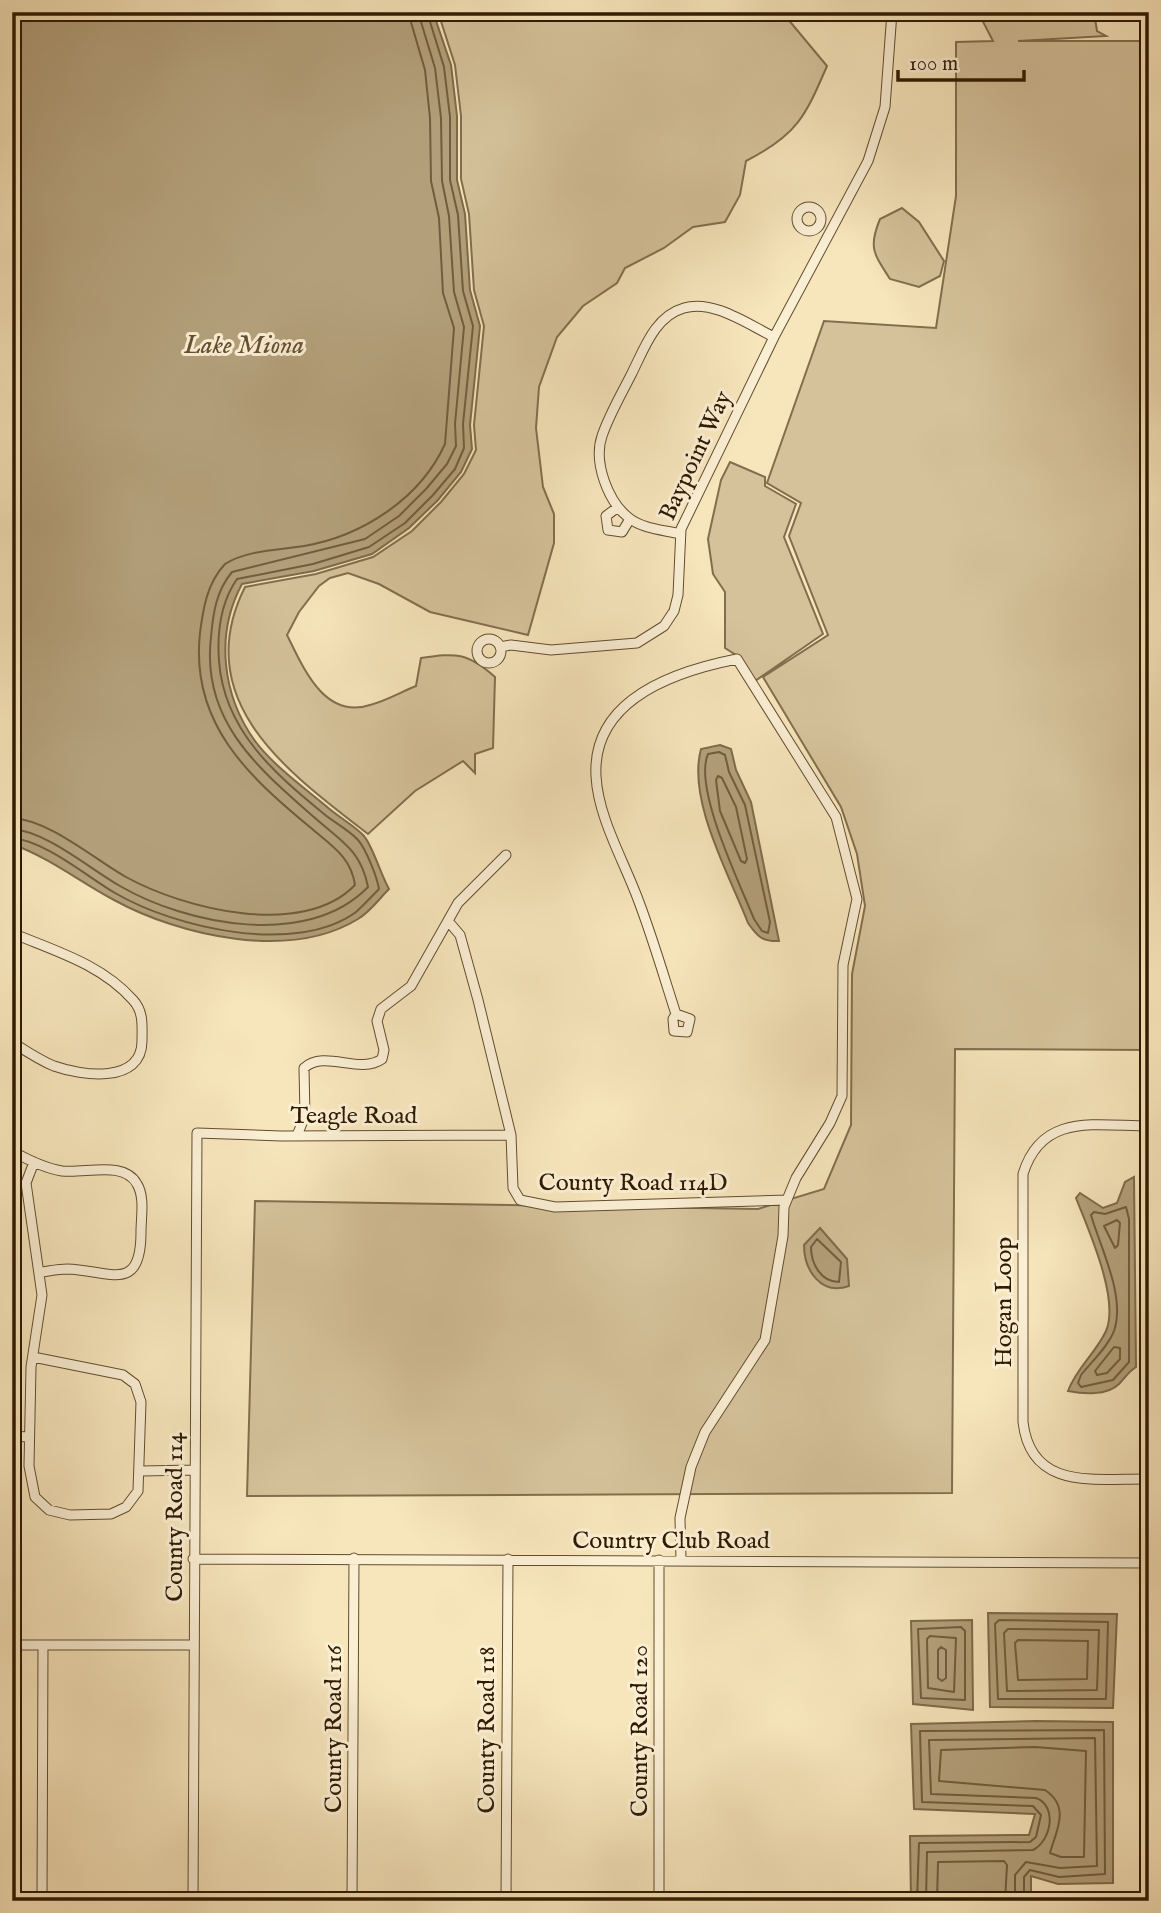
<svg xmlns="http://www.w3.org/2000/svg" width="1161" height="1913" font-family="'IM FELL English',serif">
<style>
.green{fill:#d5c29b;stroke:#826e4e;stroke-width:2}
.water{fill:#b3a07b;stroke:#7e6a4a;stroke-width:2}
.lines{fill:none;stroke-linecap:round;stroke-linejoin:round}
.shore{stroke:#715d3e;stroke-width:2}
.minor-casing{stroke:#614d2f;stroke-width:11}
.minor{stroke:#faeed3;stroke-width:9}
.labels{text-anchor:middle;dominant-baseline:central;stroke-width:6;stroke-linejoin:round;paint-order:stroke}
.street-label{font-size:24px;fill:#2f1a00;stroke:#faeed3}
.water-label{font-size:26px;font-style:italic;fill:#645031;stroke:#faeed3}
</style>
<rect width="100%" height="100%" fill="#f7e5bb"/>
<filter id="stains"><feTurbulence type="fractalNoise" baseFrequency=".00286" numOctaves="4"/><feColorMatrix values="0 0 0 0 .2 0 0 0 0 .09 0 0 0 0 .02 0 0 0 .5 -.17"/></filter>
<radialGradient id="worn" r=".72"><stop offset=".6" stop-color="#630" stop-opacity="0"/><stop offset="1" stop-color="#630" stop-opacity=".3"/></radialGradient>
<path class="green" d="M438,12H782L827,66C805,117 797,135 746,161L740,195L725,222L693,227L664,248L625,268L617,283L583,306L557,337L539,387L536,428L543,487L554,514V543L528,635L430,612L379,584L348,573L330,578L319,586L299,612L287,635C303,667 324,720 370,705C386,701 401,692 416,686L421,658C456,653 467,652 495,677L493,748L475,754V773L463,761L415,791L368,834C289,773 188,701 245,587L316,574L373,557L412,531L441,502L464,474L476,450L474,425L484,326L474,290L469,214L461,179V116L455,65Z
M978,12H1094L1097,31L1106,36L1018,41H1149V1050L955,1049L952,1493L247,1496L255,1201L758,1209L824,1189L851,1125L852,974L865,906L857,854L841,807L763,677L828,635L789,536L801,503L767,483L824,321L936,328L956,196V42L993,41Z
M902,208L919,222L944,261L940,276L919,287L890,279C874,254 868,248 880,219Z
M730,462L765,477V486L796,504L784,537L823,634L755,681L739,657L725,648V592L713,574L708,539L721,480Z"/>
<path class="water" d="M12,12H433L451,65L457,116V180L465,214L470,290L480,326L470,425L472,449L461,472L438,500L409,528L372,554L314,571L242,584C215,634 222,695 255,741C273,765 303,787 326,806C338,817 354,825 364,836C373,847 381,875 389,889C379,899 370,912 358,919C290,961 180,936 114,900C80,882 50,858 12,844Z
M720,745L731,749L736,770L751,802L779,941C762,942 757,936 748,923C729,874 687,800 701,749Z
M1134,1177L1136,1367C1128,1372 1125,1378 1119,1384C1107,1396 1083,1394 1068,1391C1077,1367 1096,1353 1106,1331C1120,1299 1088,1229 1076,1198L1080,1193L1103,1208L1117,1203L1125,1182Z
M820,1228L847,1259L849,1286C821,1296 804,1270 804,1245Z
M988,1613L1117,1614L1113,1708L990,1707Z
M972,1620L973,1710L913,1704L911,1621Z
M1036,1721L1113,1722V1883L1058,1884L1031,1876V1901H911L910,1836L1029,1835L1035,1814L914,1809L911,1724Z"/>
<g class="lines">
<path class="shore" d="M719,752L725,755L729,772L745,805L770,922L768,933L762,931L754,919C740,884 693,788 708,754Z
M718,776L722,778L736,807L747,859L745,863L741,861L720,811L716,780Z
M12,818C50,820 94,859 126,877C184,909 303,939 355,885C351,857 332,846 311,828C248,776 190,723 200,633C203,609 207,583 225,564C247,550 279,550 304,546C362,536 420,499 445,444L454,328L443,293L439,218L431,181L430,118L425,70L408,12
M12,829C46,831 90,869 120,886C187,925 308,949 368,887C361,850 341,841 315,818C258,768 201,721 211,637C213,614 216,591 232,572L365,539L399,516L426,489L447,464L456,446L455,424L464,327L454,292L449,216L442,181L441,118L435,68L418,12
M12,838C46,841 86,876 115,893C175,928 296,956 356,912C364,905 372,896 379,889C377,877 366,849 358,840C349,830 335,823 324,814C274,773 224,730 219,661C217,633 221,602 237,579L313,564L369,547L405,523L433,495L455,469L464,448L463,424L473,326L463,291L458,215L450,180V117L444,67L427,12
M1126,1207L1129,1219V1362L1113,1380L1081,1387L1078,1383L1081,1375C1091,1362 1108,1347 1114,1331C1126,1296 1100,1247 1091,1215L1094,1212L1105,1214Z
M1117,1220L1120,1223L1118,1245L1115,1248L1104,1226Z
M817,1239L841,1262L839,1282C821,1282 811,1264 811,1247Z
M1114,1347L1120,1348V1359L1107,1373L1097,1375L1095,1371Z
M999,1620L1108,1622L1106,1699H998L995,1624Z
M961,1627L965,1631V1700L921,1698L918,1629Z
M1008,1629L1099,1630L1097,1690L1007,1691L1004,1633Z
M930,1636L956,1638L954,1692L928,1688L927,1639Z
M1018,1640L1088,1641L1087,1679L1018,1680L1015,1643Z
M941,1647L946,1650V1678L942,1681L938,1678V1650Z
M1035,1747L1086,1751L1084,1857H1061L1050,1853C1056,1831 1071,1807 1045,1790L939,1781L941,1750Z
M917,1901L919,1843L1030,1842L1036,1837L1041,1815L1033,1806L922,1802L920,1731L1104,1730L1105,1874L1059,1877L1030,1870L1024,1877V1901
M926,1901L927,1852L1033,1850C1051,1841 1058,1806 1036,1798L931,1794L929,1740L1095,1738L1097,1866L1060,1868L1026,1862L1015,1875V1901
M937,1901L938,1862L1004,1861L1007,1865L1005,1901"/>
<g class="minor-casing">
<path id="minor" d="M797 219a12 12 0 1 1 24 0a12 12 0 1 1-24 0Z
M618,507L606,516L608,530L622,532L630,519
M680,534C664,530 643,529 629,518C608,502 593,462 602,436C609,415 622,393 632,373C644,349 655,316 684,308C713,299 749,325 774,337
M477 651a12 12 0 1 1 24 0a12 12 0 1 1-24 0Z
M500,647L511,645L551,650L637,643L664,626L674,611L678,595L681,529L774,337L868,161L885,107L892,12
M448,921L460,935L478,1000L511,1135L513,1188L520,1200L555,1207L787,1200
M12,933C55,951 101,964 133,1000C144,1012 142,1026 142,1041C142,1084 82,1076 54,1066C39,1060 26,1051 12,1042
M676,1014L690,1019L687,1032L674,1031L673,1019L676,1014C664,977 653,939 639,902C625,863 598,818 596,776C592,699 676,671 737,659L836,817L857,899L843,965L842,1096L830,1123L796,1178L784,1207L783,1236L765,1340L705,1432L691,1467L680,1518L681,1560
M1149,1126C1096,1126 1042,1112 1023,1174V1422C1031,1492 1097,1478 1149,1479
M298,1133L305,1116L304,1068C325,1049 359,1075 382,1059L384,1050L377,1021L381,1009L411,986L458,903L506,855
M12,1151C28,1160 44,1168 62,1171C85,1174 124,1160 137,1184C145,1197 141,1217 141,1232C141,1295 109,1270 67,1269C59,1269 49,1271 41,1272
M33,1357L123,1375L135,1384L141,1402L138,1491L126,1507L111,1514L70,1515L49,1510L35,1497L29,1466L31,1367L42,1295L26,1183L34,1162
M12,1436L28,1437
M141,1471L194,1470
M193,1559L1149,1563
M12,1645H193
M42,1901L43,1645
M193,1901L197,1133L281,1136L511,1135
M352,1901L354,1558
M506,1901L508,1559
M659,1901V1560"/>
</g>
<use href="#minor" class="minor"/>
</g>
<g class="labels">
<g class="street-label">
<text transform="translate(696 456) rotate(-65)">Baypoint Way</text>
<text x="354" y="1116">Teagle Road</text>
<text x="633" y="1183">County Road 114D</text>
<text transform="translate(1004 1302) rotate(-90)">Hogan Loop</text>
<text transform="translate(175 1517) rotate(-90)">County Road 114</text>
<text x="671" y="1541">Country Club Road</text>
<text transform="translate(334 1729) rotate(-90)">County Road 116</text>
<text transform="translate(487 1730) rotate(-90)">County Road 118</text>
<text transform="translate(640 1731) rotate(-90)">County Road 120</text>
</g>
<g class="water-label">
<text x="244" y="345">Lake Miona</text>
</g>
</g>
<rect width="1161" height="1913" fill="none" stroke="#f7e5bb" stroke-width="42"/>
<rect x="14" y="14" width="1133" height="1885" fill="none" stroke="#2f1a00" stroke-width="3.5"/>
<rect x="21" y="21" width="1119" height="1871" fill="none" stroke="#2f1a00" stroke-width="2"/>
<path d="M898 70v10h126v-10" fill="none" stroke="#2f1a00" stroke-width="3.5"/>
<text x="909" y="70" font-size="21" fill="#2f1a00" stroke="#faeed3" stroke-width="5" paint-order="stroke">100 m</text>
<rect width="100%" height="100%" filter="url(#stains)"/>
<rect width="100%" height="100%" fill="url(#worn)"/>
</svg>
